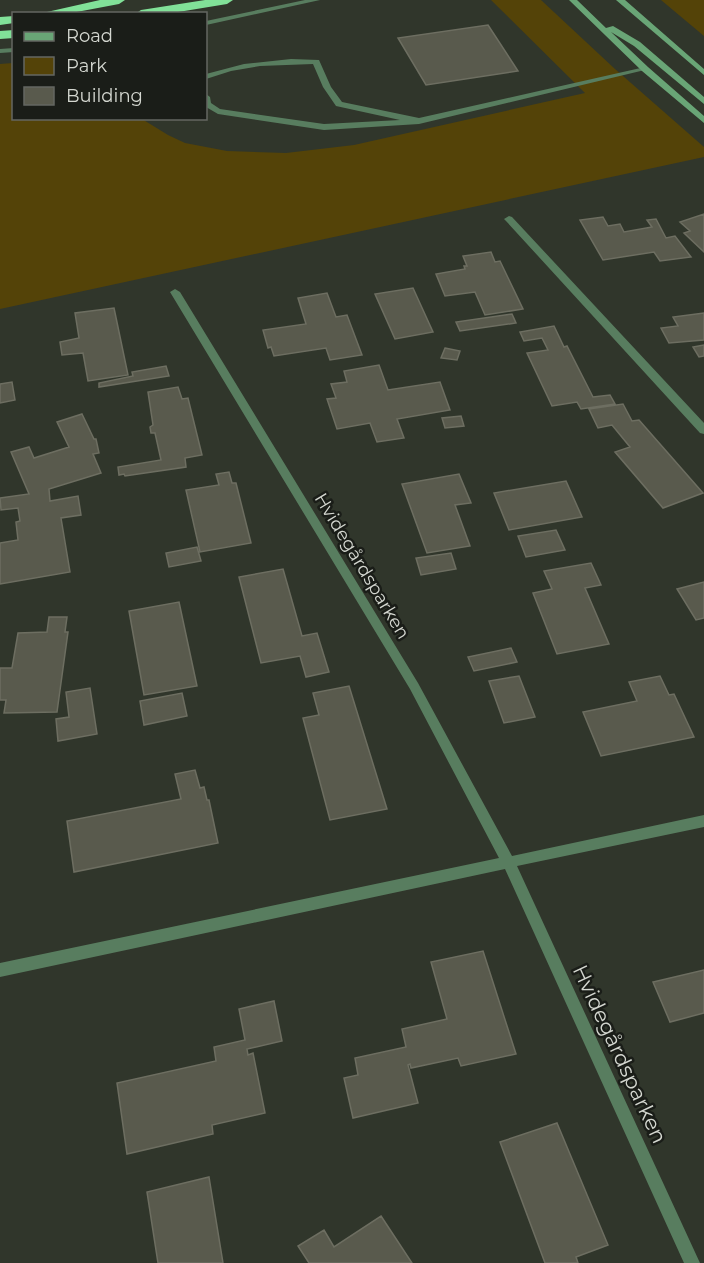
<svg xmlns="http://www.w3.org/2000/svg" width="704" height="1263" font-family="Montserrat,sans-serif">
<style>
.green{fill:#544308}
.building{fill:#595a4d;stroke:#6d6e61;stroke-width:1.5}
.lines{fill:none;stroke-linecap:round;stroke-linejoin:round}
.lane{fill:#587d5f;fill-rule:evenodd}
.street{fill:#587d5f;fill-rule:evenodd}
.secondary{fill:#69a576;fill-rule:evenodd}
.highway{fill:#81e198;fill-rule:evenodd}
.labels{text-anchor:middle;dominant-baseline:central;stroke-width:5;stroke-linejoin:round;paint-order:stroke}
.street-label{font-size:18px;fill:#d4d7d0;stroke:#1a1d18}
.near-street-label{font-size:21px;fill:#d4d7d0;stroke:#1a1d18}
</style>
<rect width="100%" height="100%" fill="#30362b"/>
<path class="green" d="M491,0H541L615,69L704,147V157L0,309V64L13,63L14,118L142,119L168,135L185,143L227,151L286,153L354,145L585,93Z
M661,0H704V36Z"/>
<path class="building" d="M488,25L518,71L426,85L398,38Z
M704,214V252L684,233L690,231L680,222Z
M603,217L608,226L620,224L624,232L652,227L647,220L656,219L666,238L675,236L691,257L660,261L654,252L603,260L580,220Z
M491,252L495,262L500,261L523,309L485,315L475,292L445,296L436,274L465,269L464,266H467L463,256Z
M413,288L433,332L395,339L375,294Z
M327,293L336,317L347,315L362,355L330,360L326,348L274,356L271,347L268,348L263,330L306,324L298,298Z
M114,308L128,375L88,381L83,353L62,355L60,342L79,338L75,313Z
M704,313V340L669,343L661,328L678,326L673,317Z
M512,314L516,323L460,331L456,322Z
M554,326L564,347L567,346L593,397L610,395L615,404L581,409L577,402L552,406L527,353L548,350L542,338L524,341L520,332Z
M704,345V356L699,357L693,347Z
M445,348L460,351L457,360L441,358Z
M379,365L388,390L440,382L450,410L397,419L404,438L377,442L370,423L337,429L327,399L336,398L331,384L347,382L344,371Z
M166,366L169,376L99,387V383L133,376L132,372Z
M12,382L15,400L0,403V384Z
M178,387L182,399L188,398L202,455L185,458L186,467L125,476L124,474L119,475L118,467L161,460L155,433H151L150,427L153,425L148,392Z
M623,404L632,421L639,420L703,493L663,508L615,452L630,447L612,425L598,428L589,409Z
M82,414L94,439H96L99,453L93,454L101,473L49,489L50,501L78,496L81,515L61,518L70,572L0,584V543L18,540L16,522L20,521L18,508L1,510L0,498L29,494L11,452L29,447L34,458L69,447L57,422Z
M461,416L464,426L445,428L442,418Z
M229,472L232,483H236L251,543L200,552L186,490L219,485L216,474Z
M459,474L471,503L455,505L470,546L427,553L402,484Z
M566,481L582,517L509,530L494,493Z
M556,530L565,550L526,557L518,536Z
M197,547L201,561L169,567L166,553Z
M451,553L456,569L421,575L416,558Z
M591,563L601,585L585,588L609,644L557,654L533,593L552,589L544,571Z
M283,569L302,636L317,633L329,672L306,677L300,656L261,663L239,577Z
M704,582V618L696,620L677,589Z
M179,602L197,686L144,695L129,611Z
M49,617H67L65,632H68L57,712L4,713L6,700H0V668H12L18,633L47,632Z
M511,648L517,662L474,671L468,657Z
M519,676L535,717L504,723L489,681Z
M660,676L669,695L674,694L694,737L601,756L583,712L637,701L629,682Z
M349,686L387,809L330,820L303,718L319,715L313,693Z
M90,688L97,734L58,741L56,719L69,717L66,692Z
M182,693L187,716L144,725L140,701Z
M195,770L200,788L204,787L207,800H209L218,843L74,872L67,821L181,799L175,774Z
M483,951L516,1054L461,1066L458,1058L411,1068L410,1064L408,1065L418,1103L353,1118L344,1078L358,1075L355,1058L406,1047L402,1029L447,1019L431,962Z
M704,970V1013L670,1022L653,982Z
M274,1001L282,1041L247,1049L248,1055L253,1053L265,1113L212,1125L213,1134L127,1154L117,1083L216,1061L214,1047L245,1040L239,1009Z
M557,1123L608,1245L576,1257L578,1263H545L500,1142Z
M209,1177L223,1263H158L147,1192Z
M381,1216L412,1263H309L298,1246L324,1230L334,1247Z"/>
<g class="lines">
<path class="lane" d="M305,0H320L206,25V21Z
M14,48V52L0,53V49Z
M291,59L319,60L331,87L342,102L419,118L645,67L649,69L419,124L324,130L218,114L206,107V94L210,97L211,103L220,109L324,124L400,120L336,106L323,87L313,64L260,66L231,71L206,79V74L244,64Z"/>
<path class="street" d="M509,216L512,217L704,423V434L700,433L506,221L504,219Z
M175,289L180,292L418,683L512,856L704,815V827L517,866L700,1263H684L505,869L0,977V963L499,858L410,689L170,292Z"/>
<path class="secondary" d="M569,0H577L606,28L613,26L640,42L704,97V104L634,46L611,32L648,67L704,116V123L642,71Z
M616,0H625L704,69V75Z"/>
<path class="highway" d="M100,0H125L119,4L66,14H38Z
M205,0H233L227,4L166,14H135L141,10Z
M14,16V23L0,25V17Z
M14,30V38L0,39V31Z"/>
</g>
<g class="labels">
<g class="street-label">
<text transform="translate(362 566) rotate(59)">Hvidegårdsparken</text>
</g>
<g class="near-street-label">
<text transform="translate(620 1054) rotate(65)">Hvidegårdsparken</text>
</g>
</g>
<rect x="12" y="12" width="195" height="108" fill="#1a1d18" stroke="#646762" stroke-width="1.5"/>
<rect x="24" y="32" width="30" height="9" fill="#69a576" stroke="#646762" stroke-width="1.5"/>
<text x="66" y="42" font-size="18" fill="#d4d7d0">Road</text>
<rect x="24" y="57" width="30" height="18" fill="#544308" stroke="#646762" stroke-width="1.5"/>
<text x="66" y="72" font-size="18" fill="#d4d7d0">Park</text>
<rect x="24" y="87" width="30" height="18" fill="#595a4d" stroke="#646762" stroke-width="1.5"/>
<text x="66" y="102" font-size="18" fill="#d4d7d0">Building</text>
</svg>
